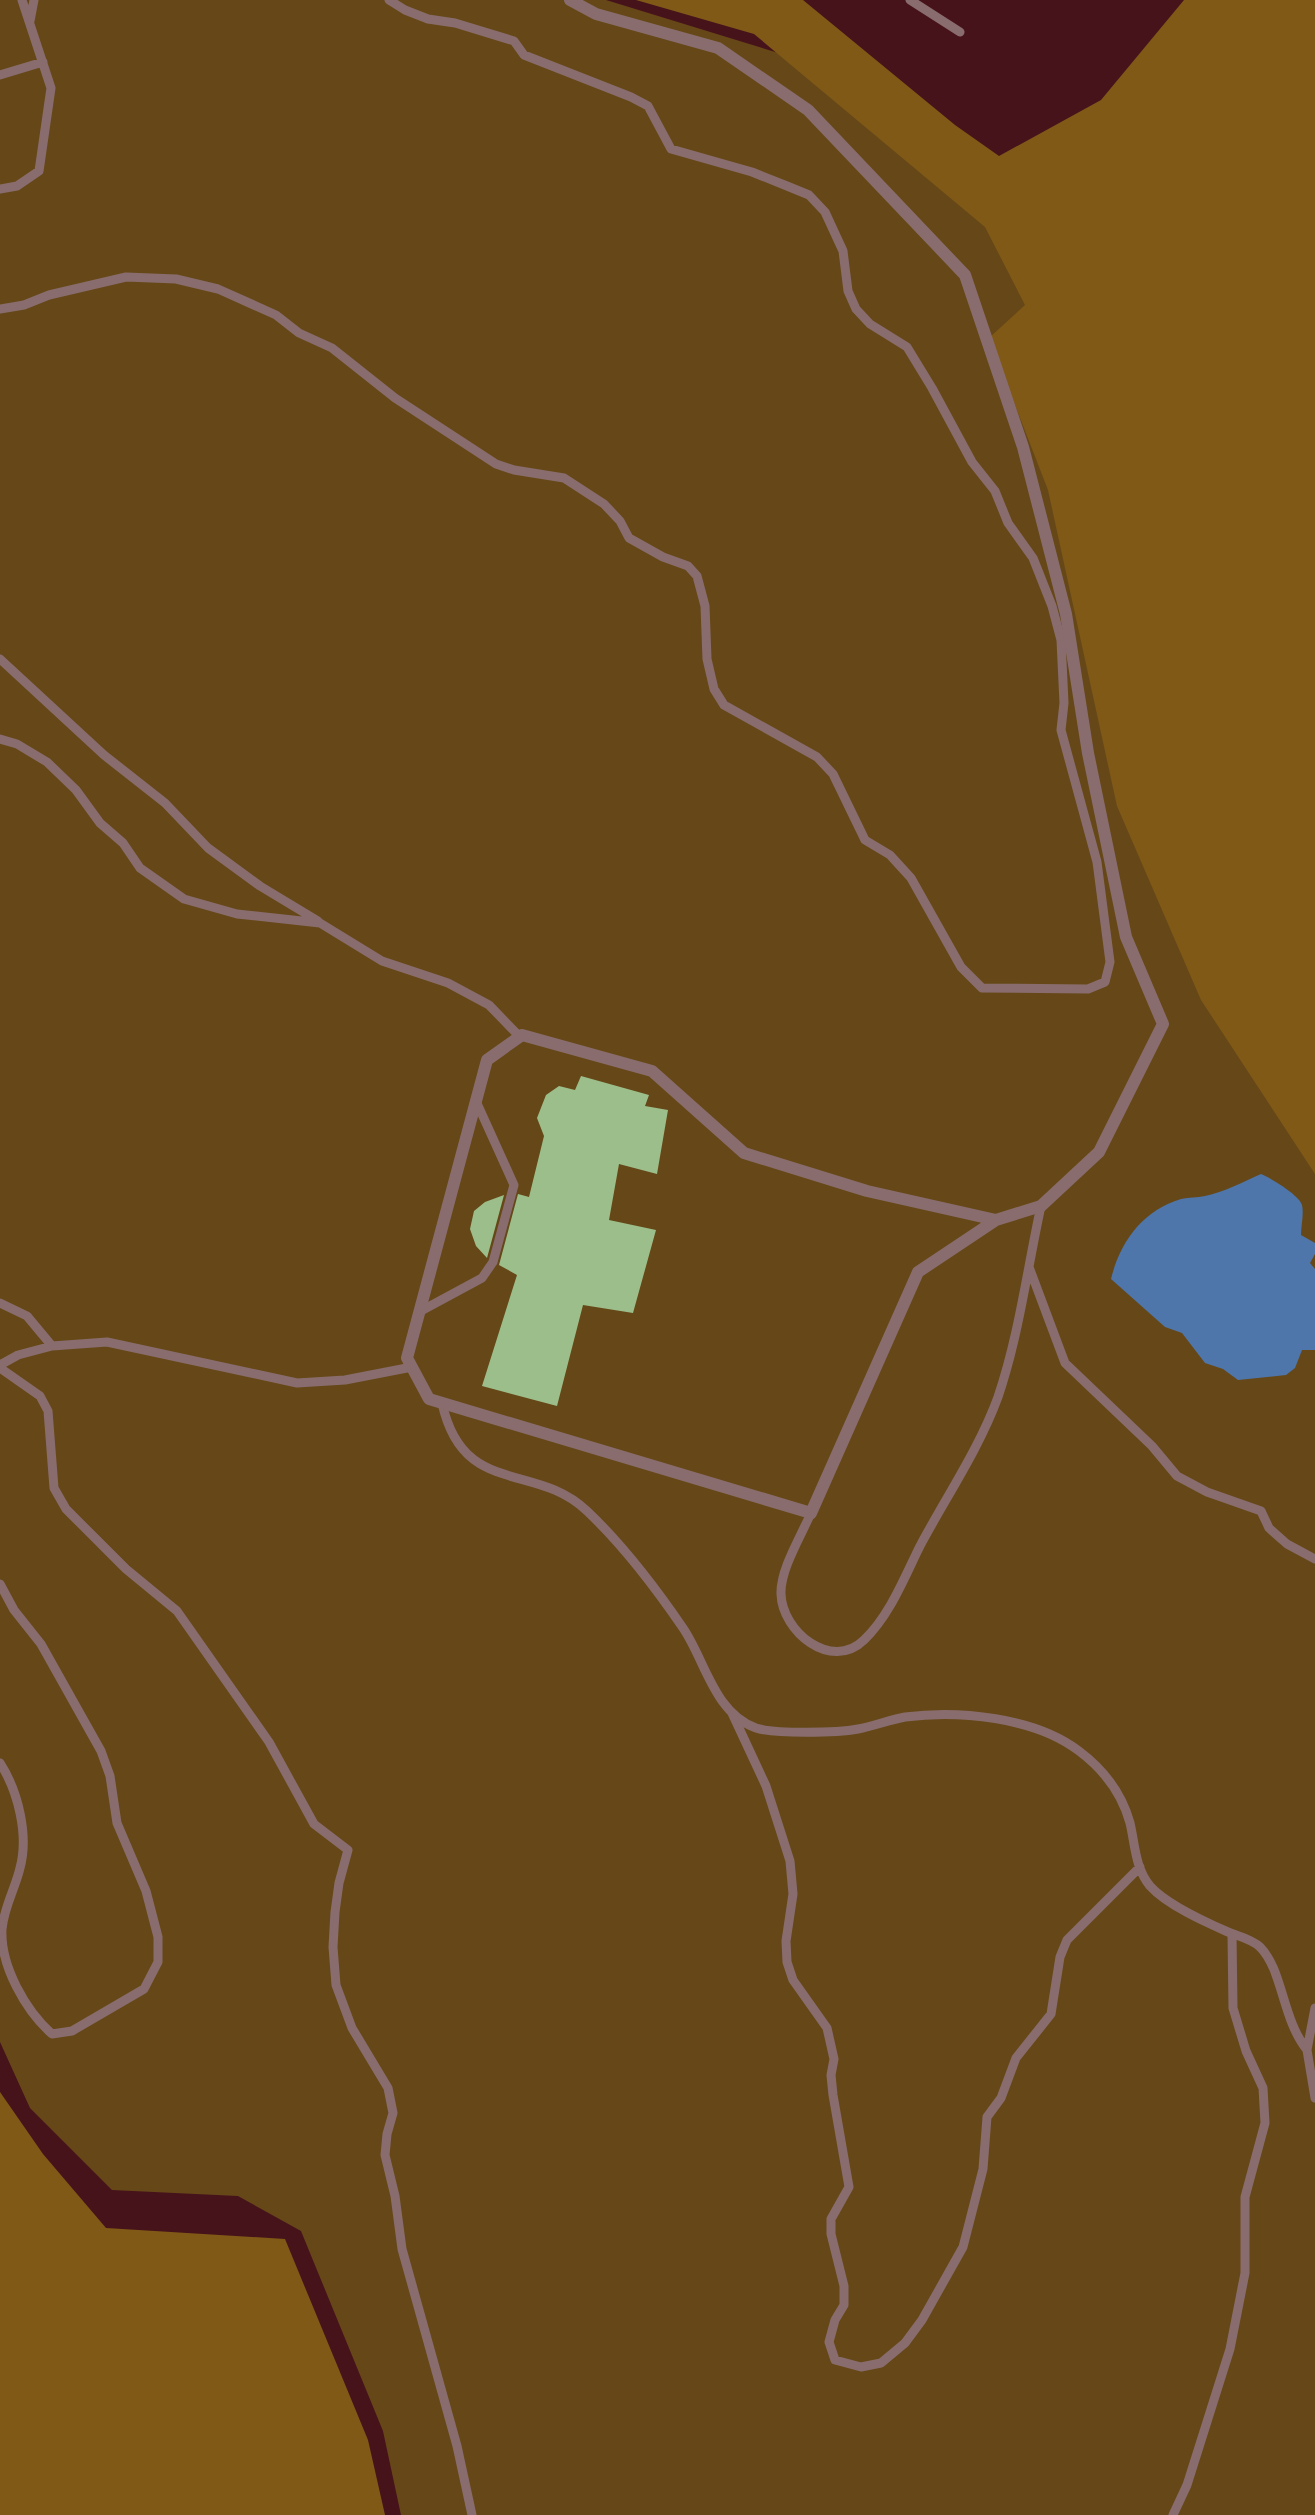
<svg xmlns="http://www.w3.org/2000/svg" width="1315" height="2515" font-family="'Fira Sans',sans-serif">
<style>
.green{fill:#664818}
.forest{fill:#805917}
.water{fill:#4e76ab}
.building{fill:#9cbe8b}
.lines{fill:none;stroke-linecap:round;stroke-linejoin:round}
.service{stroke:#896d6e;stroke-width:9}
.minor{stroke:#896d6e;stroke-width:12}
</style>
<rect width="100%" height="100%" fill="#47131b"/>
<path class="green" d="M0,0H606L808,62L1054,287L1315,1051V2515H401L383,2431L301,2231L238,2196L112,2190L30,2108L0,2042Z"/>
<path class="forest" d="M636,0H803L955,125L999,156L1101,100L1184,0H1315V1174L1201,1000L1117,806L1048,490L989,338L1025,305L985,227L754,34Z
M0,2092L43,2154L106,2228L285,2239L368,2440L385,2515H0Z"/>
<path class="water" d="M1261,1174C1271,1178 1300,1196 1302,1205C1304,1214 1301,1226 1301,1235L1315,1243V1254L1310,1263L1315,1269V1350H1302L1295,1368L1286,1375L1238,1380L1223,1369L1205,1363L1182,1333L1165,1327L1111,1279C1120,1242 1143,1210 1181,1199C1189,1197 1197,1198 1205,1196C1224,1192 1243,1182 1261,1174Z"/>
<path class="building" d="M581,1076L649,1095L645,1106L668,1110L657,1174L619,1164L609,1220L656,1230L633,1313L583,1305L557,1406L482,1386L517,1275L499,1265L518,1194L529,1197L544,1136L537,1118L546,1095L559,1086L575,1090Z
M504,1195L487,1258L476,1246L470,1229L474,1211L485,1202Z"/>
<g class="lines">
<path class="service" d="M910,0L960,32
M30,21L34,0
M0,75L43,62
M0,189L17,186L39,171L51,88L22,0
M0,309L24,305L49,295L126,277L176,279L218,289L276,315L299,333L332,348L395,398L496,464L514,470L564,478L604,504L620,521L629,538L663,557L688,566L697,576L705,606L707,659L714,689L724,705L817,757L833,774L865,840L890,855L911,878L961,967L982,988L1088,989L1105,982L1110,962L1097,862L1061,730L1064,703L1061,640L1052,606L1033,558L1008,523L995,491L972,462L932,388L907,347L870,324L856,309L848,291L843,251L825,212L809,195L787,186L752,172L671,149L648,106L631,97L524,55L514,41L455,23L428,19L405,10L389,0
M0,659L104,755L165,803L208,848L260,886L318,921
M0,739L17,744L47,762L76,790L100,823L123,843L140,868L184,899L237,914L320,923L382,961L448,983L489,1005L519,1036
M1029,1267L1065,1363L1152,1446L1177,1476L1207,1492L1261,1511L1269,1528L1287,1544L1315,1559
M0,1303L27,1316L52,1346
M419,1312L482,1278L493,1262L514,1185L476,1101
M0,1365L18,1355L52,1346L107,1342L297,1383L345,1380L412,1367
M0,1368L40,1396L48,1411L54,1488L66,1509L126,1569L177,1611L269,1742L314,1824L348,1850L339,1883L335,1912L333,1947L336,1985L352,2028L388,2088L393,2113L387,2134L385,2155L395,2196L402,2249L457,2446L472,2515
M442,1403C463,1498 535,1461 587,1511C623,1545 655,1587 683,1628C705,1660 714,1713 756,1728C775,1734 837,1733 858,1729C874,1726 889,1720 905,1717C958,1710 1035,1717 1079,1751C1103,1769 1122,1794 1130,1823C1135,1844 1135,1868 1150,1886C1167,1905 1205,1922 1228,1932C1238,1936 1252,1939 1260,1947C1283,1970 1282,2019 1307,2050
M811,1513C801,1536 780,1570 781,1594C782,1631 831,1672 864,1640C890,1615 904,1578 920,1546C946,1497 979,1449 998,1397C1019,1335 1027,1270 1041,1206
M0,1584L14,1610L41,1644L101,1751L110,1776L117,1823L146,1891L158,1937V1962L144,1989L72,2031L52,2034C26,2011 0,1966 2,1929C4,1907 15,1889 20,1868C29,1835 18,1791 0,1763
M732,1713L766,1786L790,1861L793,1894L786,1941L787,1962L793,1980L827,2028L834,2059L831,2075L833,2095L849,2187L831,2219V2234L844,2286V2305L835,2320L829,2342L835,2360L861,2367L881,2363L905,2343L922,2320L963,2247L983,2169L987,2117L1001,2098L1016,2058L1051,2014L1060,1957L1067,1940L1140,1867
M1315,2008L1307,2050L1315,2098
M1173,2515L1187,2485L1230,2349L1245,2273V2197L1265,2123L1263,2088L1246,2051L1233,2008L1232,1934"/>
<path class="minor" d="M570,0L596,14L718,48L808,110L965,275L1023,447L1066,614L1088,753L1126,937L1163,1024L1099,1152L1041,1206L996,1220L918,1272L811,1513L429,1399L407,1358L487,1060L522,1035L652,1071L744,1153L867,1191L996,1220"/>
</g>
</svg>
